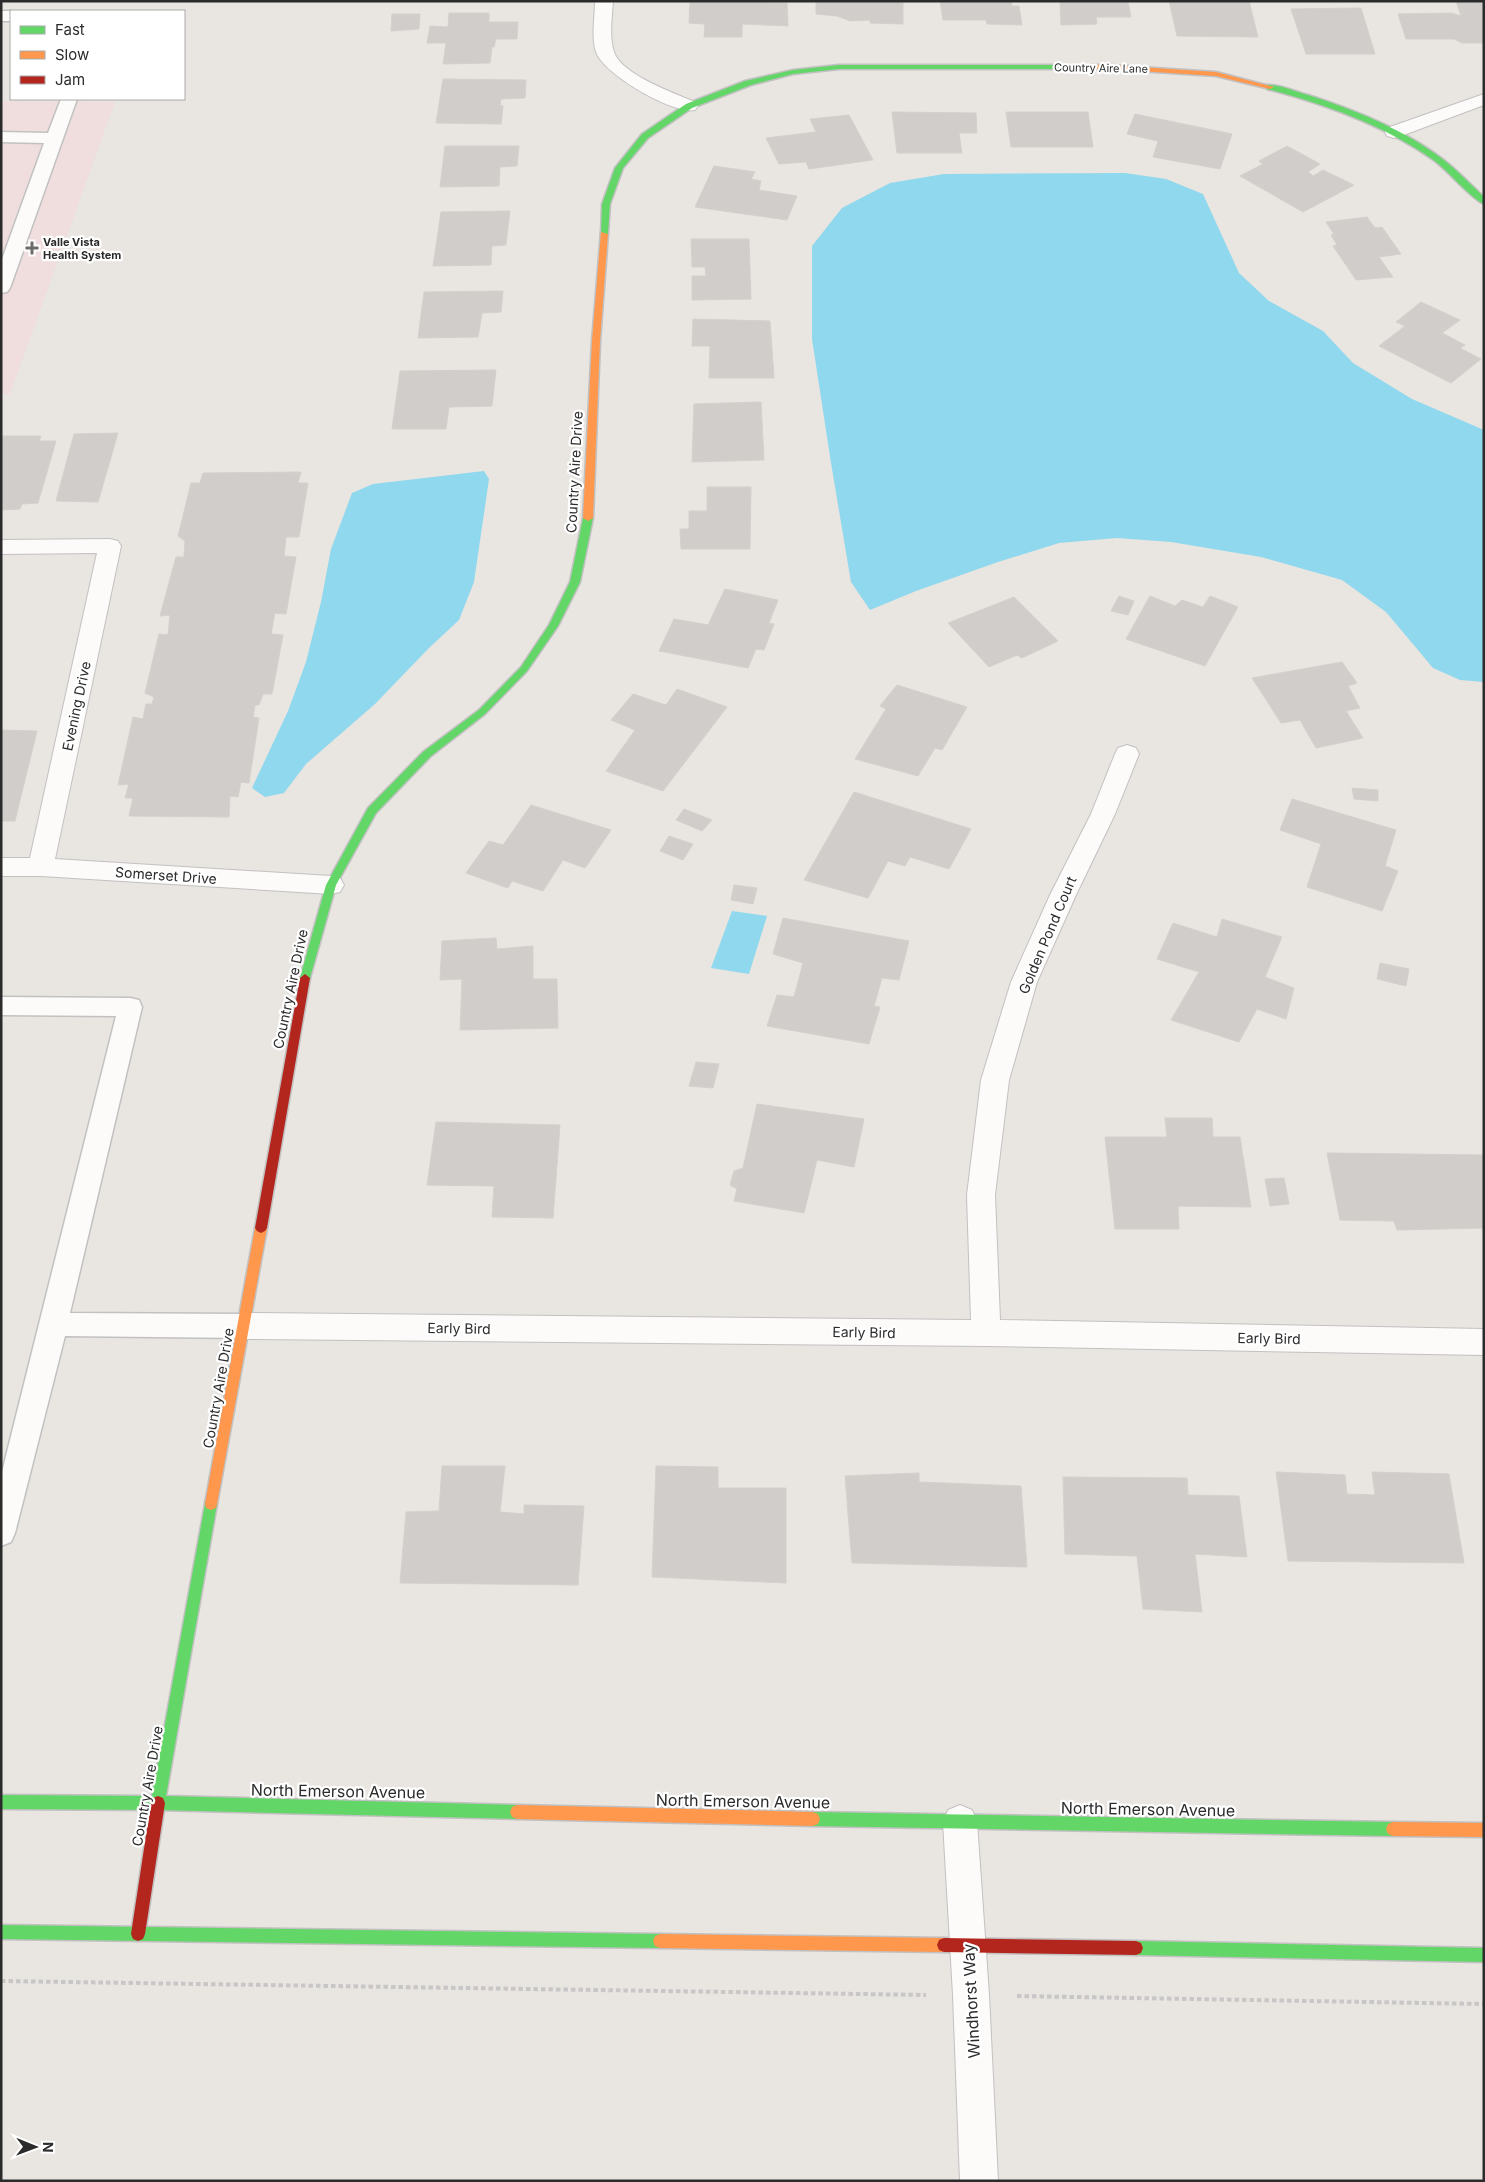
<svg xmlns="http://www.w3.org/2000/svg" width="1485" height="2182" font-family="Inter,sans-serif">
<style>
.medical{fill:#efdedd}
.water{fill:#90d8ee}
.building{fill:#d0cdca;stroke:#d4d1cc}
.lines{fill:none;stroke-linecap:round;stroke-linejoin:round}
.lane-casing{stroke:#c2c1c2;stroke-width:3}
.street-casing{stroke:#c2c1c2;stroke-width:2}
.fast-casing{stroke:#c2c1c2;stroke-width:3}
.slow-casing{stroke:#c2c1c2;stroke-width:3}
.jam-casing{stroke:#c2c1c2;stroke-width:3}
.path{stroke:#c8c7c7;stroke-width:4;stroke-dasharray:4.5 3;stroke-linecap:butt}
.lane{fill:#fcfbfa;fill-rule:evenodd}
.street{fill:#fcfbfa;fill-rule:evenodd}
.fast{fill:#63d668;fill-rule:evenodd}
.slow{fill:#ff974d;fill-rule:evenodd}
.jam{fill:#b3261e;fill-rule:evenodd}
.poi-dot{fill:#6e6c6a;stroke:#fff;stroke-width:2}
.labels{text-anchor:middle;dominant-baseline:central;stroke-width:4.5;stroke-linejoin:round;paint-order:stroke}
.far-street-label{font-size:11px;fill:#2b2b2b;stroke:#fff}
.far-poi-label{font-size:11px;font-weight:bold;fill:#2b2b2b;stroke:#fff;text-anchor:start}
.street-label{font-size:14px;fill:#2b2b2b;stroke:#fff}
.near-street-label{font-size:16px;fill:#2b2b2b;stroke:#fff}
</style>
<rect width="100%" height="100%" fill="#e9e5e0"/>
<path class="medical" d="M1,101L115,102L10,394H1Z"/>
<path class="water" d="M1125,173L1166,179L1203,194L1239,273L1269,301L1323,331L1353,363L1412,399L1484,430V682L1460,680L1433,668L1386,612L1342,580L1261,557L1171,542L1117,538L1059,543L998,562L916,591L870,610L851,582L831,463L812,339V246L842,208L890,183L944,174Z
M484,471L489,479L474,582L459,620L429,648L375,704L306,764L284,793L265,797L252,788L288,711L306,662L321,602L331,549L352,493L373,484Z
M732,911L767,916L749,974L711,968Z"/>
<path class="building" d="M816,1H903V24L870,23V20L850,21L837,16L816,14Z
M940,1H1011L1012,6H1019L1022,25L987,24L986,20H943Z
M1060,1H1128L1131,17H1096L1097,24L1061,25Z
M1169,1H1249L1258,37L1177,36Z
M1456,1H1482L1484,7V43H1462L1454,39H1406L1398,14L1452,13L1461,16Z
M690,2L787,3L788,26L742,24V37H704L705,24L689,23Z
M1361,8L1375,54H1306L1291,9Z
M449,13H489V22H518L517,39H496L494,47H492L490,63L443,64L446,43H427L430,26L448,27Z
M392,14H420L419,29L391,31Z
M443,79L526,80L525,98L501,99L500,105L503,106L501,124L436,123Z
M892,112L976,113L977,133H959L962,153H897Z
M1006,112H1088L1093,147H1011Z
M1135,114L1232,134L1220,169L1153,157L1158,141L1127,134Z
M849,115L873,160L809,169L806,162L779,164L766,138L816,132L810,119Z
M445,146H519L517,166L500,167L499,186L440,187Z
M1287,146L1320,164L1308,172L1313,176L1323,170L1354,185L1303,212L1240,176L1263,164L1259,161Z
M714,166L755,172L751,179L761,181L759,190L797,196L787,220L695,207Z
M510,211L506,245L492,246L491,265L433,266L441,212Z
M1367,217L1375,228L1382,227L1401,254L1379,257L1393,277L1356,280L1333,246L1337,245L1331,235L1334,234L1326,222Z
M691,239H749L751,299L692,300V276H706L705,267H692Z
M503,291L501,312L482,313L478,337L418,338L424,292Z
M1421,302L1460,320L1442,333L1465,345L1460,348L1481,359L1451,383L1379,346L1405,326L1396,322Z
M693,319L770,321L774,378H709L710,346H692Z
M496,370L492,406L449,407L446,429H392L400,371Z
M761,402L764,460L692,462L694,404Z
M118,433L98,502L56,501L74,434Z
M1,436H41L39,441H56L38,503L22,504L20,509L1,510Z
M301,472L298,483H308L299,537H286L284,556L296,557L286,614L275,613L271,634L283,635L272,694H263L259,705H255L253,717L259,718L249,783L241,782L238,797L230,796L229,817L129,816L133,798H125L129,784L118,785L133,717L143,719L146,704H152L154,697L145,693L159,634L168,635L170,615L160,616L176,557H184L185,541L178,536L191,483H200L203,473Z
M707,487H751L750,549H681L680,529H689V511H707Z
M725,589L778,600L769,623L774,624L764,650L756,649L748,668L659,651L674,619L708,625Z
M1119,596L1134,601L1128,615L1111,611Z
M1150,596L1175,606L1182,600L1203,607L1210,596L1238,607L1205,666L1126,639Z
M1014,597L1058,641L1022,658L1017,655L989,667L948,623Z
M1342,662L1357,683L1348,686L1360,708L1346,711L1363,738L1316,748L1300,720L1281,723L1252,678Z
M897,685L967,707L942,750L935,748L918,776L855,759L886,709L880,706Z
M677,689L727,707L663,791L606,771L635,730L611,720L633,694L666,705Z
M1,730L37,731L15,821H1Z
M1352,788L1378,790V801L1354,799Z
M854,792L971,829L949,869L910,857L905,866L888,861L868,898L804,880Z
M1292,799L1396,830L1385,866L1398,871L1382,911L1307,887L1321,844L1280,830Z
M531,805L611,830L585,868L563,860L543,891L512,881L508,888L466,873L489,841L503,845Z
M684,809L712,820L702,831L676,820Z
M669,836L693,844L683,860L660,851Z
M734,885L757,888L753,904L731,900Z
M783,918L909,941L899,980L882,978L874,1006L880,1007L869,1044L767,1026L777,995L794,997L803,963L773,954Z
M1222,919L1282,937L1265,977L1294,988L1286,1019L1257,1009L1239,1042L1171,1020L1199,972L1157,959L1173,923L1217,937Z
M496,938L497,949L533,946V979H557L558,1028L460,1030L462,979L440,980L442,941Z
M1380,963L1409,969L1406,986L1377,979Z
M696,1062L719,1064L713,1088L689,1086Z
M757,1104L864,1119L854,1167L817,1160L804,1213L734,1201L737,1189L730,1185L734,1171L743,1168Z
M1165,1118H1212L1213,1137H1240L1251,1207L1178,1206L1179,1229H1115L1105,1137H1167Z
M436,1122L560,1125L553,1218L492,1217L494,1186L427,1185Z
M1327,1153L1484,1155V1228L1397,1230L1394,1221L1340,1220Z
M1284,1178L1289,1204L1270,1206L1265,1179Z
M442,1466H505L500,1512L524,1514V1505L584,1506L578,1585L400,1583L406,1512L439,1511Z
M656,1466L718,1467V1488H786V1583L652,1577Z
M1276,1472L1345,1475L1347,1494L1375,1495L1372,1472L1449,1474L1464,1563L1288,1561Z
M919,1473V1482L1021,1486L1027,1567L852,1563L845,1476Z
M1063,1477L1187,1478L1188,1495L1239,1496L1247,1557L1195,1554L1202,1612L1143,1609L1137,1556L1065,1554Z"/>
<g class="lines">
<g class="lane-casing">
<path id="lane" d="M1,11H11V21H1Z
M61,99H77L10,288L7,292L1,293V262L44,143L1,142V132L48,133Z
M1,997L130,998L139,1000L142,1007L70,1313L244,1314L254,1318L258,1326L254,1334L244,1338L65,1336L15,1533L11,1542L1,1546V1476L116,1016L1,1015Z"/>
</g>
<g class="street-casing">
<path id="street" d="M595,1H613C612,17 609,37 614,52C622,75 674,93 695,102L698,106L695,110C674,115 603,74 596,52C591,37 595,17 595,1Z
M1484,94V105L1401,136L1394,138L1387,136L1385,132L1387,128Z
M110,539L118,541L121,546L55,859L331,876L340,878L344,885L340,892L331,894L41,876H1V858H30L97,553L1,554V540Z
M1127,745L1136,748L1139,754L1115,814L1076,895L1037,982L1009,1080L995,1195L1000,1320L1484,1329V1355L986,1346L244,1339L233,1335L229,1326L233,1317L244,1313L971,1320L967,1195L981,1080L1011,982L1050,895L1091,814L1115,754L1118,748Z
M960,1805L972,1810L977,1822L989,1995L998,2181H960L953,1995L943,1822L948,1810Z"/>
</g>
<g class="fast-casing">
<path id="fast" d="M839,65H1070L1074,67L1070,69H839L793,74L751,85L692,108L648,138L623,168L610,204L608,234L601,236L602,204L615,168L642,134L686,104L745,81L793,70Z
M1267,85C1280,84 1296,92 1308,95C1355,110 1406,130 1445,161C1459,172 1471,185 1484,197V204C1470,198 1448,170 1432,159C1383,125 1325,104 1267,89Z
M588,515L593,518L580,582L558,626L527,671L485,714L431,756L376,813L336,885L310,978L309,981H301L300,978L326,885L368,808L423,752L479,710L521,667L549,625L570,582L583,518Z
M211,1498L216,1500L217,1504L166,1796L517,1805L522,1807L524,1812L522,1817L517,1819L158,1810L1,1809V1795L152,1796L205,1504L206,1500Z
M813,1812L1393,1822L1398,1824L1400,1829L1398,1834L1393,1836L813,1826L808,1824L806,1819L808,1814Z
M1,1925L660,1934L665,1936L667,1941L665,1946L660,1948L1,1939Z
M1136,1941L1484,1948V1962L1136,1955L1131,1953L1129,1948L1131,1943Z"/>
</g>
<g class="slow-casing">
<path id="slow" d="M1067,65H1108L1216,72L1274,87L1270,89L1216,76L1108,69H1070L1066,67Z
M601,232L608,234L600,341L593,518L588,521L583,518L592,341Z
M261,1223L265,1225L267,1228L217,1504L216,1508L211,1510L206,1508L205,1504L255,1228L257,1225Z
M517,1805L813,1812L818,1814L820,1819L818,1824L813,1826L517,1819L512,1817L510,1812L512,1807Z
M1393,1822L1484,1823V1837L1393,1836L1388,1834L1386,1829L1388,1824Z
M660,1934L944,1938L949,1940L951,1945L949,1950L944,1952L660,1948L655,1946L653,1941L655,1936Z"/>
</g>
<g class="jam-casing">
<path id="jam" d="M305,974L310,978L267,1228L265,1231L261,1233L257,1231L255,1228L300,978Z
M158,1796L163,1798L165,1803L145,1934L143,1939L138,1941L133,1939L131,1934L151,1803L153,1798Z
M944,1938L1136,1941L1141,1943L1143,1948L1141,1953L1136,1955L944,1952L939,1950L937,1945L939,1940Z"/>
</g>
<path class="path" d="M1,1981L926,1995
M1017,1996L1484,2004"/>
<use href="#lane" class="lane"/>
<use href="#street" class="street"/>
<use href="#fast" class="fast"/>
<use href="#slow" class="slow"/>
<use href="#jam" class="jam"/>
</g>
<path class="poi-dot" d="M29.5 240.5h5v5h5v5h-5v5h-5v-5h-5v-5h5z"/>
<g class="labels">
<g class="far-street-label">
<text transform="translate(1101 68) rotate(1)">Country Aire Lane</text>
</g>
<g class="far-poi-label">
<text x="43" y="242">Valle Vista<tspan x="43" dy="13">Health System</tspan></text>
</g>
<g class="street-label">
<text transform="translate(574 472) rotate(-87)">Country Aire Drive</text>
<text transform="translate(76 706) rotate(-78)">Evening Drive</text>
<text transform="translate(166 875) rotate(4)">Somerset Drive</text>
<text transform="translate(1047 935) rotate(-67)">Golden Pond Court</text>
<text transform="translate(290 989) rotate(-78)">Country Aire Drive</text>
<text transform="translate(459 1328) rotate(1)">Early Bird</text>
<text transform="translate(864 1332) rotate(1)">Early Bird</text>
<text transform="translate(1269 1338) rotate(1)">Early Bird</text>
<text transform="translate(218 1388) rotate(-80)">Country Aire Drive</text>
<text transform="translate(147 1786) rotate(-80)">Country Aire Drive</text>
</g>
<g class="near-street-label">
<text transform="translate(338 1791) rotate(1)">North Emerson Avenue</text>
<text transform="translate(743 1801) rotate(1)">North Emerson Avenue</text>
<text transform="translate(1148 1809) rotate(1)">North Emerson Avenue</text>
<text transform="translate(971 2001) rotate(-93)">Windhorst Way</text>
</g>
</g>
<rect width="1485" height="2182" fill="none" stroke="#2b2b2b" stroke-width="5"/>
<rect x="10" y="10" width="175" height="90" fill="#ffffff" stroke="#aaaaaa"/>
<rect x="20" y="26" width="25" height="8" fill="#63d668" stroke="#aaaaaa"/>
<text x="55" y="35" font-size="15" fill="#2b2b2b">Fast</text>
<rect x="20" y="51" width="25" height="8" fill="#ff974d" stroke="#aaaaaa"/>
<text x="55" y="60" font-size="15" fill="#2b2b2b">Slow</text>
<rect x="20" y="76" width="25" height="8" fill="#b3261e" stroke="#aaaaaa"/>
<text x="55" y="85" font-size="15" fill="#2b2b2b">Jam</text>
<g transform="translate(35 2147) rotate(91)" stroke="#ffffff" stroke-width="4" paint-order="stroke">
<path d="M0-4L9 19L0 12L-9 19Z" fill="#2b2b2b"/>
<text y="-8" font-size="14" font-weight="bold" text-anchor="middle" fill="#2b2b2b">N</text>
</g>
</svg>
